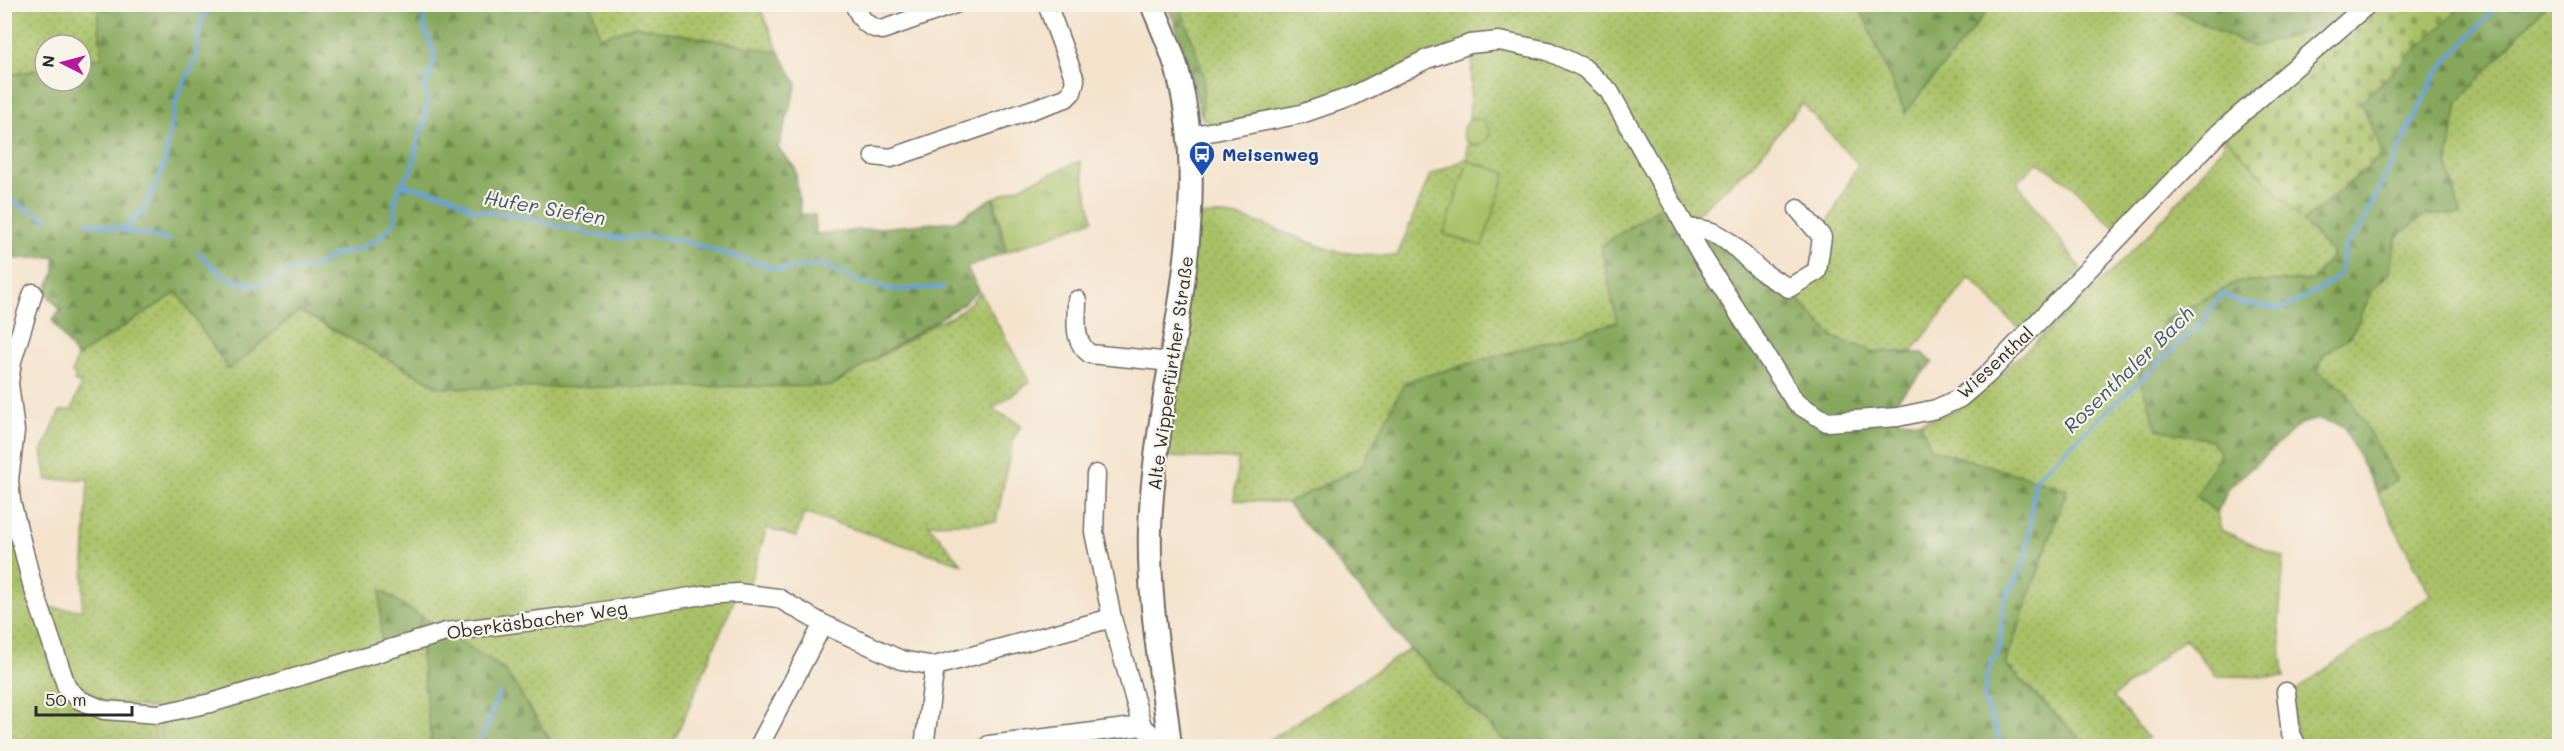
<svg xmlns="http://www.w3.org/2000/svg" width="2564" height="751" font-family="Mali,sans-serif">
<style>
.grass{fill:url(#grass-dots);stroke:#6a7648;stroke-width:1.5}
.forest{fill:url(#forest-firs);stroke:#586943;stroke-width:1.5}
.cemetery{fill:url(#cemetery-stones);stroke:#6a7648;stroke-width:1.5}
.park{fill:url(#park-tufts);stroke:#6a7648;stroke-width:1.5}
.pitch{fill:#a8c166;stroke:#6a7648;stroke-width:1.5}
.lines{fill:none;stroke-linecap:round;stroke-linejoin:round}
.stream{stroke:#68a3d9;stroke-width:4}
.minor-casing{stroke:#716b63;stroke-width:21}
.major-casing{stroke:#716b63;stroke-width:26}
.minor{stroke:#fff;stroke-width:18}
.major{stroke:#fff;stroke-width:22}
.labels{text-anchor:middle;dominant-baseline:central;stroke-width:4.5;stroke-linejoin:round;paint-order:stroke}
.transit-label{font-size:18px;font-weight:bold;fill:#164399;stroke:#f7f3e8;text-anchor:start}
.street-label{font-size:18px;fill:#2b2b2b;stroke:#f7f3e8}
.water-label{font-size:20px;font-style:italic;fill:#405568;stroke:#f7f3e8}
</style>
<defs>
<pattern id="grass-dots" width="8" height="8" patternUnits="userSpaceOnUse" patternTransform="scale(1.5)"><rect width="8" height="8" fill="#a8c166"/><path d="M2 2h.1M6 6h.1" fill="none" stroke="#899d54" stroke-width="1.8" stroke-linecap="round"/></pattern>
<pattern id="forest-firs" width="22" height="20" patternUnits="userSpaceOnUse" patternTransform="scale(1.5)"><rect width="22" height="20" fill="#86a75b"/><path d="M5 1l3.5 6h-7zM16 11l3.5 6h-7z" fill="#6e884b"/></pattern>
<pattern id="cemetery-stones" width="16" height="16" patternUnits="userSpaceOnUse" patternTransform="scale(1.5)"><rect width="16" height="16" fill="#a8c166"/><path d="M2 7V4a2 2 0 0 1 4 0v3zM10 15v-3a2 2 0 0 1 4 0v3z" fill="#899d54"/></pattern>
<pattern id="park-tufts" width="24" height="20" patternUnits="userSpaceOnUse" patternTransform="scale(1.5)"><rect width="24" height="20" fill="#a8c166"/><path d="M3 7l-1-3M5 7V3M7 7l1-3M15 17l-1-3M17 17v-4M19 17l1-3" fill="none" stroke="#899d54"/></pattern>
</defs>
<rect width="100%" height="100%" fill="#f7f3e8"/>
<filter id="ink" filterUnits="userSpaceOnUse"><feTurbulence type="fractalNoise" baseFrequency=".0167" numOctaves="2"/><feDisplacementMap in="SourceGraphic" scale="12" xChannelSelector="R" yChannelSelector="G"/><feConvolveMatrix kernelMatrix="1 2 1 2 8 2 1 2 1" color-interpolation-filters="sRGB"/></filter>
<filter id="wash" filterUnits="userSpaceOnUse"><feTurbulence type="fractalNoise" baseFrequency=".008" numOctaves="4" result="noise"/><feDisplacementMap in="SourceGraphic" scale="24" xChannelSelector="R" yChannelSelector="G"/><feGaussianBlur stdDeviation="1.35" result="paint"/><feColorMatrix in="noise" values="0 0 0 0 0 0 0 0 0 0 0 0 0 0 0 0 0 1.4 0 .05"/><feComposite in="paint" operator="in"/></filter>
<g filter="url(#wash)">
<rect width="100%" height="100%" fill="#f4e2cb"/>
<path class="grass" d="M5,5H97L102,57L81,62V45H45V69L5,76Z
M591,5H759L779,52L635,26L600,37Z
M1180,5H1862L1860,8L1905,113L1992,5H2163L2253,47L2338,22L2120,234L2073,186L2038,162L2017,182L2081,269L2022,333L1970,277L1912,352H1875L1834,338L1789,290L1819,271L1822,234L1858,164L1802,103L1756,161L1690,219L1612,87L1499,34L1300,110L1213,125L1202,118L1204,76Z
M2546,5H2559V746H2299L2289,695L2430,595L2377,493L2396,480L2345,390L2318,371L2323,355L2351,336L2373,290L2389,273L2396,237L2425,215H2461L2447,164L2458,102Z
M1499,46C1526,52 1558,56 1581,73C1614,97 1647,165 1669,201L1601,246L1618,322L1406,382L1361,467L1287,503L1234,500L1238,459L1163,457L1197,217C1237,205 1293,239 1332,250C1351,256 1376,254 1397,256L1430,175L1467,158L1473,48Z
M2222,133L2333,254L2312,281L2237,282L2157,429L2211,440L2221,453L2197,496L2217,513L2221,530L2284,558L2279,621L2284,677L2216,676L2185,638L2113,697L2148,738L2120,746H2087L2005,664L2067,489L1931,449L1920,422L1949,413L1972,400C2034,341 2101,286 2159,223C2182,198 2203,172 2224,145Z
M177,292L229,370L299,311L441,388L831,386L936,323C955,317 968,307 980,292L1030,382L992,409L1022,425L1013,439L996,522L928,524L962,564L804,513L796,537L767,528L747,591L444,631L381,591V647L158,709L81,698L40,607L82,610L88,479L47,480L42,452L60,411L72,410L81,384L74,381L76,375L72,373L77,357Z
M5,507L64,690L155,716L156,746H5Z
M737,594L672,746H554L505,670L446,632Z
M420,639L432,746H159V713Z
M1410,649L1510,746H1260Z"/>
<path class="forest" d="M591,4L600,37L635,26L779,52L797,84L778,148L795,168L801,214L815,215L816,234L955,221L993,198L1005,252L967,268L979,290L960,306L831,386L441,388L299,311L229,370L177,292L77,357L52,320L61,310L45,292L55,272V257L11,259L5,248V76L45,69V81H81V62L102,57L97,5Z
M1862,4H1992V5L1905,113L1860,8Z
M1166,5H1180L1204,76L1202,118L1174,21Z
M2163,5H2360L2338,22L2253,47Z
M2463,5H2546L2458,102L2447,164L2461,215H2425L2396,237L2389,273L2373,290L2351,336L2323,355L2318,371L2345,390L2396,480L2377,493L2343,426L2319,419L2300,424L2229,488L2217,513L2196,496L2220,453L2211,440L2157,429L2139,377L2163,321L2237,282L2312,281L2333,254L2303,222L2383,154L2361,102Z
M1669,201L1687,230L1704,229L1789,290L1834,338L1875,352L1923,353L1933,363L1898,398L1899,420L1920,422L1931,449L2067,489L2005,664L2087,746H1510L1410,649L1287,503L1361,467L1405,382L1617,322L1601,246Z
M380,590L505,670L554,746H432L419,638L381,647Z"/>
<path class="cemetery" d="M2373,5H2463L2361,102L2383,154L2303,222L2222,133Z"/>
<path class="park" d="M1080,161L1093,220L1007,252L994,198Z"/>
<path class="pitch" d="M1463 132a13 13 0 1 1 26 0a13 13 0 1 1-26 0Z
M1468,161L1506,173L1482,246L1444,234Z"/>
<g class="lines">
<path class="stream" d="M401,185L412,169L418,140L425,122L427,98L425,86L434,63L433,50L423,23L428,4
M4,198L48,219
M87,222L169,240
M121,230L143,212L164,166L175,103L196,58L199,30L209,4
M198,253L225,277L250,285L265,284L281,277L292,269L313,268L333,255L358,250L378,239L395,221V200L401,185L449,195L474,210L520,216L596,235L622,238L650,236L683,241L780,270L821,264L861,282L895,290L943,287
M479,746L499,694
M1995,746L2000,739L1984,702L1987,673L1999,647L2004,601L2026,558L2035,479L2202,322L2222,293L2239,303L2282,309L2319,290L2340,275L2344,247L2360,228L2436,74L2499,4"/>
</g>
</g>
<g filter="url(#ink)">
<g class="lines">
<g class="minor-casing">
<path id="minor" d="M854,4C861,19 865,27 882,30L955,4
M1189,136L1301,114L1353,96L1427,59L1470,44L1499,41L1548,51L1584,68L1609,91L1702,256L1796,403L1827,422L1898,417L1936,409L1960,398L1987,375L2219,133L2368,4
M874,156L891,158L1066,98L1072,92L1075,80L1047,4
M1688,229C1726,226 1737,254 1764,273C1772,279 1781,283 1789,288L1817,271L1822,237L1798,209
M33,293L12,361L9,383L15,431L9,480L11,501L32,584L67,688L80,700L104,710L158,714L211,703L446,632L580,615L703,595L738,593L778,598L823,624L901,660L935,666L1112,618
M1077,300C1077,320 1072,341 1090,354L1172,362
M1096,474L1094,532L1112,618L1142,726L1151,734L1170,744
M2286,692L2291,734L2297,746
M989,745L1142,726
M759,746L823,624
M924,746L935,666"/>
</g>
<g class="major-casing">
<path id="major" d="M1152,4C1161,27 1172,49 1178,73C1217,225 1155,377 1150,529C1148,602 1162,674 1170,746"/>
</g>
<use href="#minor" class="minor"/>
<use href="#major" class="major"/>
</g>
</g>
<defs>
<g id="bus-pin" transform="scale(1.35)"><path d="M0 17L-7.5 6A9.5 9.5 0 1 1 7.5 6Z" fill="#1a4fb4" stroke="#f7f3e8"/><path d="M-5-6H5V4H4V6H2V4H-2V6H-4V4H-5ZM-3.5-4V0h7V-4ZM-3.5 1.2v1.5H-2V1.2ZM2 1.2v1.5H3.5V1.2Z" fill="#fff"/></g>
</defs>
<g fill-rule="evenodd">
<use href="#bus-pin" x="1202" y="154"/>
</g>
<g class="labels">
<g class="transit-label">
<text x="1222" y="154">Meisenweg</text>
</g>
<g class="street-label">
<text transform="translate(1995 362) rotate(-43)">Wiesenthal</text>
<text transform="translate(1170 373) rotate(-82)">Alte Wipperfürther Straße</text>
<text transform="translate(537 620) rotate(-8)">Oberkäsbacher Weg</text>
</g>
<g class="water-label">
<text transform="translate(545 207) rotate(10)">Hufer Siefen</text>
<text transform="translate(2128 369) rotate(-44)">Rosenthaler Bach</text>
</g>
</g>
<rect width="2564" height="751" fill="none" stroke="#f7f3e8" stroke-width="24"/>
<g transform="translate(63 63) rotate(276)"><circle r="28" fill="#f7f3e8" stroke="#a5a39c" stroke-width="1.5"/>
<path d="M0-4.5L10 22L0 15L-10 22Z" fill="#b5179e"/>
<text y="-9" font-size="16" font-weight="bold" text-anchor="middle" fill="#2b2b2b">N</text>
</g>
<path d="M36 706v9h96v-9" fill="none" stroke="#2b2b2b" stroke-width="3"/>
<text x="45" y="706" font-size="18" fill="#2b2b2b" stroke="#f7f3e8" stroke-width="4.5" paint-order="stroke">50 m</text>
</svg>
